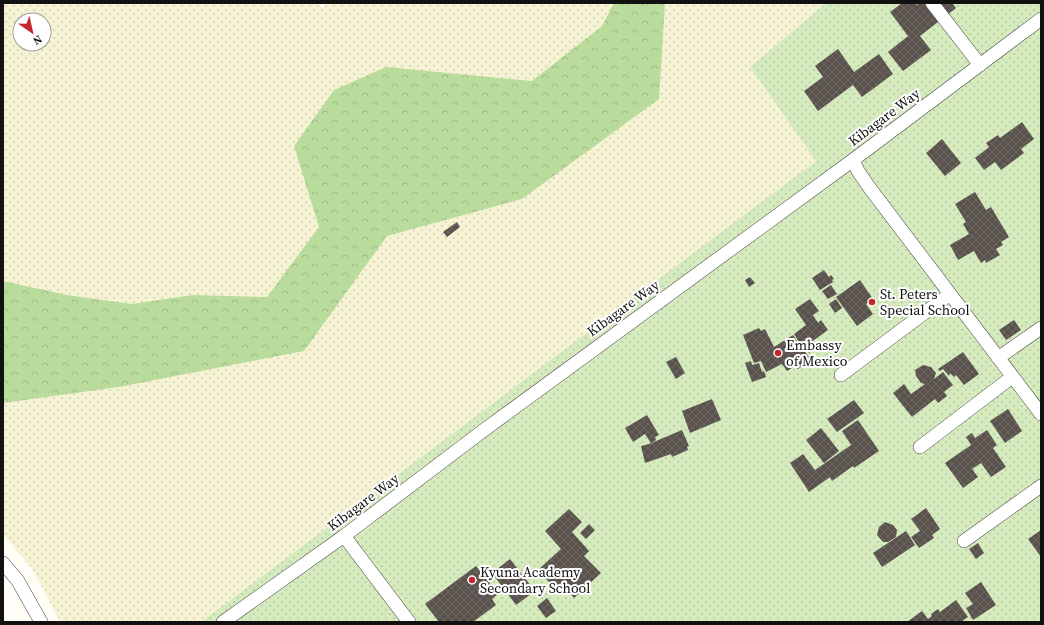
<svg xmlns="http://www.w3.org/2000/svg" width="1044" height="625" font-family="'Source Serif 4',serif">
<style>
.farmland{fill:url(#farmland-dots);fill-rule:evenodd}
.grass{fill:url(#grass-dots)}
.forest{fill:url(#forest-crowns)}
.building{fill:url(#building-cross-hatch)}
.lines{fill:none;stroke-linecap:round;stroke-linejoin:round}
.minor-casing{stroke:#444;stroke-width:14}
.minor{stroke:#fff;stroke-width:13}
.poi-dot{fill:#c4262e;stroke:#fff;stroke-width:1.5}
.labels{text-anchor:middle;dominant-baseline:central;stroke-width:4;stroke-linejoin:round;paint-order:stroke}
.street-label{font-size:14px;fill:#111;stroke:#fff}
.poi-label{font-size:14px;fill:#111;stroke:#fff;text-anchor:start}
</style>
<defs>
<pattern id="farmland-dots" width="8" height="8" patternUnits="userSpaceOnUse"><rect width="8" height="8" fill="#f6f3d4"/><path d="M2 2h.1M6 6h.1" fill="none" stroke="#d2cfb5" stroke-width="1.8" stroke-linecap="round"/></pattern>
<pattern id="grass-dots" width="8" height="8" patternUnits="userSpaceOnUse"><rect width="8" height="8" fill="#d5ebbd"/><path d="M2 2h.1M6 6h.1" fill="none" stroke="#b6c8a1" stroke-width="1.8" stroke-linecap="round"/></pattern>
<pattern id="forest-crowns" width="20" height="18" patternUnits="userSpaceOnUse"><rect width="20" height="18" fill="#b9dc9c"/><path d="M2 6a3 3 0 1 1 6 0M12 15a3 3 0 1 1 6 0" fill="none" stroke="#9ebc85"/></pattern>
<pattern id="building-cross-hatch" width="8" height="8" patternUnits="userSpaceOnUse"><rect width="8" height="8" fill="#5a524d"/><path d="M0 0l8 8M0 8l8-8" fill="none" stroke="#6d6662"/></pattern>
</defs>
<rect width="100%" height="100%" fill="#fffdf5"/>
<path class="farmland" d="M3,3H318L322,8L329,3H826L750,67L816,161L201,622H60L33,570L3,534ZM20,20H44V44H20Z"/>
<path class="grass" d="M826,3H1041V622H201L816,161L750,67Z"/>
<path class="forest" d="M614,3H665L659,99L522,199L387,236L304,351L119,387L3,403V281L67,295L131,304L193,295L267,297L319,227L294,146L334,90L386,67L532,81L602,26Z"/>
<path class="building" d="M902,3H915L917,5L920,3H952L956,8L920,36L931,50L903,71L888,52L908,36L890,12Z
M838,49L854,72L879,54L893,74L862,97L853,85L818,111L804,91L823,77L815,66Z
M1022,122L1034,139L1021,149L1024,153L1001,170L995,162L984,170L975,158L989,147L986,143L998,135L1000,138Z
M942,139L961,163L945,176L926,153Z
M975,192L986,210L991,207L1009,237L1001,242L1003,245L996,249L1000,255L986,263L985,260L981,263L974,251L958,260L950,245L969,234L963,224L966,222L955,204Z
M457,222L460,227L447,237L443,232Z
M824,270L829,277L831,275L834,279L832,280L833,282L820,290L812,278Z
M750,277L755,283L749,287L745,280Z
M860,280L873,299L866,304L873,314L857,326L836,297Z
M831,285L837,294L828,299L822,291Z
M810,299L819,311L813,315L818,323L821,320L828,330L803,348L794,334L806,325L795,309Z
M836,299L842,308L835,313L829,304Z
M1014,320L1021,330L1006,340L999,330Z
M759,328L761,331L765,329L774,347L793,335L811,360L798,369L795,366L787,371L782,364L766,372L761,361L754,363L743,335Z
M812,343L815,348L809,353L805,348Z
M963,352L979,374L964,385L956,375L954,377L950,373L949,376L943,369L940,371L938,369Z
M676,357L685,373L676,379L666,362Z
M751,361L752,365L759,363L762,372L764,371L766,377L752,382L745,363Z
M923,365L931,367L936,373L934,379L943,372L953,385L944,392L947,396L938,403L935,399L912,417L893,393L904,384L911,394L925,384L921,383L916,376L915,370Z
M712,399L721,420L690,433L682,411Z
M854,400L864,413L837,432L827,419Z
M1008,409L1022,431L1005,443L990,421Z
M647,415L659,435L655,437L656,440L651,443L645,434L633,442L625,428Z
M858,420L879,451L854,468L853,466L832,481L830,477L809,492L790,463L803,454L815,470L851,445L842,431Z
M821,428L839,451L824,463L806,440Z
M682,430L689,446L687,447L688,450L672,457L671,454L645,463L641,446L649,444Z
M987,430L997,445L993,448L1006,467L991,477L981,463L972,469L978,477L963,488L945,463L971,445L966,437L972,433L975,438Z
M926,508L940,529L932,535L934,538L919,548L911,537L920,531L911,519Z
M569,509L582,522L572,532L589,551L584,556L601,573L574,598L563,586L557,591L538,570L561,549L545,531Z
M885,522L893,525L897,530L896,537L888,542H883L877,535L879,527Z
M589,524L595,530L586,539L580,533Z
M1041,530V557L1028,539Z
M906,531L915,545L882,567L873,553Z
M978,543L984,553L976,559L969,549Z
M510,559L535,591L516,605L492,573Z
M476,566L498,594L492,599L496,605L473,622H439L425,604Z
M981,582L996,605L973,620L966,608L973,604L965,593Z
M547,598L556,611L546,618L537,606Z
M956,600L968,617L961,622H907L922,611L928,619L932,616L931,614L938,609L940,612Z"/>
<g class="lines">
<g class="minor-casing">
<path id="minor" d="M932,3L980,65
M853,160L858,171L869,187L1041,414
M998,358L1041,328
M841,375L950,294
M920,447L1012,377
M344,536L409,622
M964,541L1041,486
M3,563L18,581L41,622
M223,622L344,536L484,430L853,160L1041,19"/>
</g>
<use href="#minor" class="minor"/>
</g>
<g class="poi-dot">
<circle cx="872" cy="302" r="4"/>
<circle cx="778" cy="353" r="4"/>
<circle cx="472" cy="580" r="4"/>
</g>
<g class="labels">
<g class="street-label">
<text transform="translate(884 117) rotate(-37)">Kibagare Way</text>
<text transform="translate(623 308) rotate(-36)">Kibagare Way</text>
<text transform="translate(363 502) rotate(-37)">Kibagare Way</text>
</g>
<g class="poi-label">
<text x="880" y="294">St. Peters<tspan x="880" dy="16">Special School</tspan></text>
<text x="786" y="345">Embassy<tspan x="786" dy="16">of Mexico</tspan></text>
<text x="480" y="572">Kyuna Academy<tspan x="480" dy="16">Secondary School</tspan></text>
</g>
</g>
<rect width="1044" height="625" fill="none" stroke="#111111" stroke-width="8"/>
<g transform="translate(32 32) rotate(146)"><circle r="19" fill="#ffffff" stroke="#a0a0a0"/>
<path d="M0-3L7 15L0 10L-7 15Z" fill="#c4262e"/>
<text y="-6" font-size="11" font-weight="bold" text-anchor="middle" fill="#111111">N</text>
</g>
</svg>
